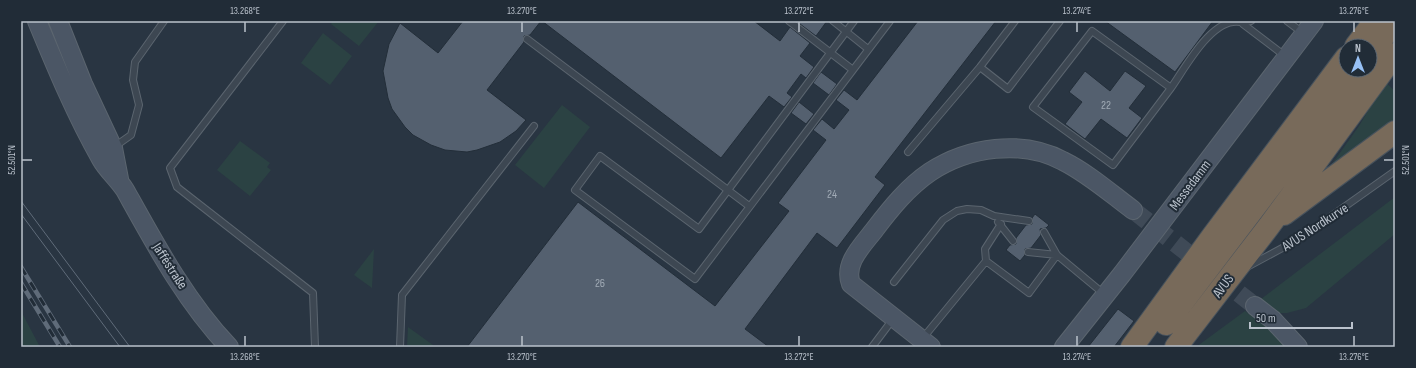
<svg xmlns="http://www.w3.org/2000/svg" width="1416" height="368" font-family="'Sofia Sans Condensed',sans-serif">
<style>
.green{fill:#2b4243}
.building{fill:#54606f;stroke:#232e39}
.lines{fill:none;stroke-linecap:round;stroke-linejoin:round}
.secondary-tunnel{stroke:#3f4a57;stroke-width:18;stroke-dasharray:18 9;stroke-linecap:butt}
.service-casing{stroke:#5b656f;stroke-width:8}
.secondary-casing{stroke:#5b656f;stroke-width:20}
.motorway-casing{stroke:#47525c;stroke-width:24}
.service{stroke:#3d4752;stroke-width:6}
.secondary{stroke:#4b5665;stroke-width:18}
.motorway{stroke:#786a5a;stroke-width:22}
.tram{stroke:#5f6b79;stroke-width:1}
.rail-casing{stroke:#5f6b79;stroke-width:4.5}
.rail{stroke:#212c37;stroke-width:3;stroke-dasharray:9;stroke-linecap:butt}
.ticks{fill:none;stroke:#bac2cc;stroke-width:1.5}
.labels{text-anchor:middle;dominant-baseline:central;stroke-width:4;stroke-linejoin:round;paint-order:stroke}
.number-label{font-size:12px;fill:#a0aab5}
.street-label{font-size:14px;fill:#bac2cc;stroke:#212c37}
.neatline{fill:none;stroke:#bac2cc;stroke-width:1.5}
.ticks-label{font-size:10px;text-anchor:middle;fill:#bac2cc}
</style>
<rect width="100%" height="100%" fill="#293542"/>
<path class="green" d="M333,21H379L359,46L331,24Z
M323,33L352,56L330,85L301,63Z
M1385,82L1395,91V125L1330,167L1359,126Z
M562,105L590,127L544,188L515,165Z
M240,141L270,163L267,167L271,170L250,196L217,170Z
M1395,197V234L1306,308L1287,313H1274L1261,299Z
M374,249L372,288L354,275Z
M21,311L40,347H21Z
M1245,311L1271,331L1285,347H1196Z
M408,327L433,345V347H407Z"/>
<path class="building" d="M463,21H541L530,35L524,36V42L487,90L526,120L516,131L500,142L477,150L467,152L445,150L431,145L413,135L405,127L392,109L388,98L383,71L389,44L400,23L438,53Z
M542,21H754L780,41L790,27L810,43L800,56L814,67L806,78L801,74L787,93L792,97L784,107L769,96L721,158Z
M796,21H827L816,36Z
M918,21H996L875,177L885,185L837,248L817,233L745,329L769,347H467L578,202L715,306L789,211L778,203L826,140L813,130L822,119L834,129L849,110L836,100L844,90L857,100Z
M1105,21H1213L1175,72Z
M1085,71L1110,91L1125,71L1146,86L1129,108L1142,118L1127,138L1101,119L1085,139L1065,124L1082,102L1069,92Z
M821,72L837,84L829,95L813,83Z
M799,102L814,114L806,124L791,113Z
M1035,214L1049,225L1046,228L1040,229L1041,235L1031,248L1025,249V255L1020,261L1006,250L1010,245L1016,244V238L1026,225L1032,224V218Z
M1118,309L1134,321L1114,347H1088Z"/>
<g class="lines">
<path class="secondary-tunnel" d="M1133,210L1255,306"/>
<g class="service-casing">
<path id="service" d="M283,21L170,168L177,187L313,293L315,347
M789,21L853,70
M833,21L868,49
M854,21L699,229L600,156L575,190L695,279L890,21
M1287,21L1303,33
M1243,24L1285,56
M527,39L749,206
M980,67L1008,89L1060,21
M1171,88L1113,165L1033,107L1092,31L1171,88C1185,68 1208,25 1233,22C1241,21 1243,24 1251,21
M114,147L131,135L139,105L133,80L135,62L164,21
M908,152L980,67L1015,21
M998,222L1013,241
M1044,232L1057,255L1104,294
M1028,252L1057,255
M986,261L985,249L1001,224
M1247,267L1299,239L1395,171
M894,282L943,220L957,211L967,209L981,210L994,216L1029,221
M923,338L986,261L1029,293L1057,255
M400,347L402,295L534,126
M872,347L893,319"/>
</g>
<g class="secondary-casing">
<path id="secondary" d="M37,21C56,67 76,115 101,159C107,170 118,179 125,190C155,244 186,302 229,347
M58,21L83,84L113,148L119,179
M1255,306L1273,320L1298,347
M931,347L851,284C843,263 863,245 875,229C891,208 908,187 930,172C968,147 1022,139 1063,161C1089,174 1110,193 1133,210
M1064,347L1122,274L1314,21"/>
</g>
<g class="motorway-casing">
<path id="motorway" d="M1356,46L1375,21
M1370,55L1395,21
M1284,214L1395,132
M1166,324L1359,70
M1132,347L1212,237L1346,58
M1176,347L1269,226L1395,54"/>
</g>
<use href="#service" class="service"/>
<use href="#secondary" class="secondary"/>
<use href="#motorway" class="motorway"/>
<path class="tram" d="M21,201L130,347
M21,214L120,347"/>
<g class="rail-casing">
<path id="rail" d="M21,267L70,347
M21,283L60,347"/>
</g>
<use href="#rail" class="rail"/>
</g>
<path class="ticks" d="M245,22V32M522,22V32M799,22V32M1077,22V32M1354,22V32M22,160H32M1384,160H1394M245,336V346M522,336V346M799,336V346M1077,336V346M1354,336V346"/>
<g class="labels">
<g class="number-label">
<text x="1106" y="105">22</text>
<text x="832" y="194">24</text>
<text x="600" y="283">26</text>
</g>
<g class="street-label">
<text transform="translate(1190 185) rotate(-53)">Messedamm</text>
<text transform="translate(1315 227) rotate(-33)">AVUS Nordkurve</text>
<text transform="translate(170 266) rotate(57)">Jafféstraße</text>
<text transform="translate(1223 286) rotate(-53)">AVUS</text>
</g>
</g>
<rect width="1416" height="368" fill="none" stroke="#212c37" stroke-width="44"/>
<g transform="translate(1358 58)"><circle r="19" fill="#212c37" stroke="#5e6873"/>
<path d="M0-3L7 15L0 10L-7 15Z" fill="#97c0f4"/>
<text y="-6" font-size="11" font-weight="bold" text-anchor="middle" fill="#bac2cc">N</text>
</g>
<path d="M1250 322v6h102v-6" fill="none" stroke="#bac2cc" stroke-width="2"/>
<text x="1256" y="322" font-size="12" fill="#bac2cc" stroke="#212c37" stroke-width="3" paint-order="stroke">50 m</text>
<rect x="22" y="22" width="1372" height="324" class="neatline"/>
<g class="ticks-label">
<text x="245" y="14">13.268°E</text>
<text x="522" y="14">13.270°E</text>
<text x="799" y="14">13.272°E</text>
<text x="1077" y="14">13.274°E</text>
<text x="1354" y="14">13.276°E</text>
<text transform="translate(11 160) rotate(-90)" y="4">52.501°N</text>
<text transform="translate(1405 160) rotate(-90)" y="4">52.501°N</text>
<text x="245" y="360">13.268°E</text>
<text x="522" y="360">13.270°E</text>
<text x="799" y="360">13.272°E</text>
<text x="1077" y="360">13.274°E</text>
<text x="1354" y="360">13.276°E</text>
</g>
</svg>
